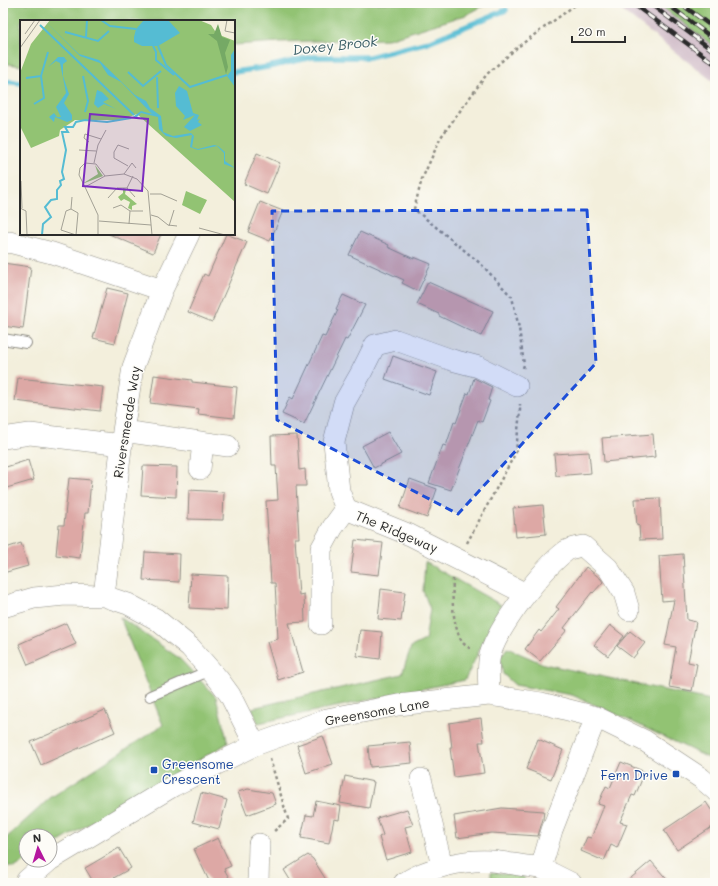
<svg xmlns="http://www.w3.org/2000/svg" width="718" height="886" font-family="Mali,sans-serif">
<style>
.industrial{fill:#d1bdc9}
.green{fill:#92c373;stroke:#5e774f}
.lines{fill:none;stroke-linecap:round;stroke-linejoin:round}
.stream{stroke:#55bcd3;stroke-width:5.5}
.building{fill:#dda8a5}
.lane-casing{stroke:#8f8d84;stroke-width:12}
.street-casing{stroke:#8f8d84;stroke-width:22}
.path{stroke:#8f8d84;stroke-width:2.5;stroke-dasharray:3 3;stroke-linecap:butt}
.lane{stroke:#fff;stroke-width:10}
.street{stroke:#fff;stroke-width:21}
.rail-casing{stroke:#2b2b2b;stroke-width:4.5}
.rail{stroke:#fdfcf7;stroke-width:3;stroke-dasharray:9;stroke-linecap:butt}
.marked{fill:#1d4ed8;fill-opacity:0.2;stroke:#1d4ed8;stroke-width:3;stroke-dasharray:8 5;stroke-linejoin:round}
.transit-dot{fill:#1a4fb4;stroke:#fdfcf7;stroke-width:1.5}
.labels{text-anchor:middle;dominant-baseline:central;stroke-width:3;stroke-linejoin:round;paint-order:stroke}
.street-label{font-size:13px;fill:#2b2b2b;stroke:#fdfcf7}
.transit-label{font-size:13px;fill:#164399;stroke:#fdfcf7;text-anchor:start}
.water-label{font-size:14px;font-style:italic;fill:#3a5e66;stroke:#fdfcf7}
.inset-river{fill:none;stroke:#55bcd3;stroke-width:2}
.inset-road{fill:none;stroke:#a3a195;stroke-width:1}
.view{fill:#7b2cbf;fill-opacity:0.15;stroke:#7b2cbf;stroke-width:2}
.inset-edge{fill:none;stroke:#2b2b2b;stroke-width:2}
</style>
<rect width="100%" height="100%" fill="#fdfcf7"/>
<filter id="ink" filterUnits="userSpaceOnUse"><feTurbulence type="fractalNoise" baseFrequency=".025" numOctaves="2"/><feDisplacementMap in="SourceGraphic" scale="8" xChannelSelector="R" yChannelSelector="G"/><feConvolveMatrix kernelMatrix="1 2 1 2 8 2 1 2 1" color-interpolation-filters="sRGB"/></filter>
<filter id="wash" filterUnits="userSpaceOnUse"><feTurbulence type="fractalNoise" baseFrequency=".012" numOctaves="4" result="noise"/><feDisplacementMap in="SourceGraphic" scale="16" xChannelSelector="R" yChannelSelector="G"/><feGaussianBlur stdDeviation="0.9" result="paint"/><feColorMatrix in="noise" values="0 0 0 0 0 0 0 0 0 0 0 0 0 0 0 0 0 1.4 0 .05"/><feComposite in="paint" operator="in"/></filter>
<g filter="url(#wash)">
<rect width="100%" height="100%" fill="#f3efdc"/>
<path class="industrial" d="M612,3H697L715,16V83Z"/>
<path class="green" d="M3,3H489L466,15L388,39L279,42L234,45V21H21V66L3,63Z
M657,3H715V47Z
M425,562L501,605L465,680L258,723L252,708L402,674L411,647L425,640L430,609L423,591Z
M120,617L179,658L216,697L228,743L50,847V836H26V860H27L14,868L3,865V841L50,798L163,725Z
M507,648L544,664L715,701V761L618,715L572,695L515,685L503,674L500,658Z
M491,872L524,876V883H491Z"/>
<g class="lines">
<path class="stream" d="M234,72L268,67L312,57H369L428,42L506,10
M3,81L21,83"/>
</g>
<g id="blocks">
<path class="building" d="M257,153L280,163L267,194L244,184Z
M260,202L283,211L270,241L248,232Z
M360,232L389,245L388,247L414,259V257L431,264L418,291L402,283L404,280L349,255Z
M109,234H161L153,253Z
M226,234L247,242L212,322L188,312L204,274L208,276Z
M3,263L31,267L23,329L3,326Z
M428,282L493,311L481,336L439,316V314L417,304Z
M107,288L128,293L115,343L93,338Z
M343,295L365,305L347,340L345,339L304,424L282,414L290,397L293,399L322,336L325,337L338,310L336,309Z
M393,356L437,372L429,395L385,379Z
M154,375L192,380V382L237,387L234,418L198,414L199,409L150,403Z
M18,378L103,387L100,411L15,401Z
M474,378L492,387L488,400L490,401L482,422L478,420L451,490L429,483L443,445L446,446L454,422L456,423L467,393L469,394Z
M388,432L401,454L374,468L362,446Z
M653,434L655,457L604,462L602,438Z
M297,435L299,470L305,469L306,486H296L299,538H295L299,595L304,594L305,622L289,623L303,672L278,680L267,642L278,639L275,583H271L266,501L278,500L276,466H272L271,436Z
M589,452L591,473L556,476L554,454Z
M28,460L34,480L3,489V468Z
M143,466L177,467L176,497L141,495Z
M69,478L91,480L88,513H85L80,558L56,555L59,525H64Z
M410,479L437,489L427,518L400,508Z
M189,490L224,492L223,520L188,519Z
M660,498L662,539L640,540L639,525L637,526L635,499Z
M543,505L546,534L516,537L513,508Z
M355,540L383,543L379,575L351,572Z
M21,543L28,566L3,573V549Z
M145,552L180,554L179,582L143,580Z
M683,554L687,620L696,622L688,662L697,664L692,691L669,687L676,647L665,645L674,600L662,601L659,556Z
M586,567L601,579L603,582L593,593L592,592L564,628L567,630L540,661L525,649L539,630L541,632L559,609L556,607Z
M191,574L228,576L227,610L189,608Z
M381,589L405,592L401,621L378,619Z
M66,623L76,644L28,665L19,644Z
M610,625L624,636L608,656L594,645Z
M360,630L382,632L380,659L357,656Z
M630,631L645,643L633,658L617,646Z
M105,710L115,732L41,765L31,742Z
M481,718L484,742H479L484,773L454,777L450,748H452L449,723Z
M323,736L333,764L306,773L297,745Z
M538,739L563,750L551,779L526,769Z
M410,742L412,763L370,767L368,746Z
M621,762L645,772L635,796L632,795L620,822L627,824L617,848L611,845L604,861L581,851L587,837L591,838L604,806L598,804L606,786L610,788Z
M345,776L374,782L369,808L340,803Z
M248,789L272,793L276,804L247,815L238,792Z
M201,793L227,800L219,829L193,822Z
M316,801L341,806L339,820L334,819L329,843L301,838L306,815L313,816Z
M706,802L715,816V825L677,850L664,830Z
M502,808L544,811L543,819L538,836L492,833L457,838L454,816Z
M407,809L413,825L405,827L412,852L386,860L379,837L383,835L377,818Z
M218,838L231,866L224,869L232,883H210L194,849Z
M119,848L131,868L105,883H94L85,868Z
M308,855L313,859L328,883H292L284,870Z
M651,861L670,883H625Z"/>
</g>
</g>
<g filter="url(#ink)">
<use href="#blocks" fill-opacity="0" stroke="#8f8d84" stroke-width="1"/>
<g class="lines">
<g class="lane-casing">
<path id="lane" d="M3,339L26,343
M150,696L211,670"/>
</g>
<g class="street-casing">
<path id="street" d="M3,243L9,242L52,253L162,290
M517,386L479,367L452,360L396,340L375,345L361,373L344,403L334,442L339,491L346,509L410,535L526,594
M123,431L228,446
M3,438L30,434L122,445
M200,469L203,443
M104,596L123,431L133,367L162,290L189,234
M3,607L34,598L65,595L104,596L128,604L156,619L190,647L219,680L230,695L255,745
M321,624V549L333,527L346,509
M489,695C489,684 487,666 490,655C498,627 542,569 566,551C570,548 578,547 583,546L608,568L624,593L629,610
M421,779L442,866
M50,860L173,786L255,745L327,719L398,705L489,695L541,703L596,717L645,741L701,778L715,790
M541,868L571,883
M25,883L27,880L50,860
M258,883L259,844
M404,883C427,868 464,859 492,861C508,863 525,866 541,868L552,830L596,717"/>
</g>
<path class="path" d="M523,368L524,365L519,328L512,297L481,264L414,209L422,179L441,137L487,74L519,46L578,3
M467,543L516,452L520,410V404
M453,579C452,599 452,623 462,642C464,645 469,647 472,650
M270,759L288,819L273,832"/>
<use href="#lane" class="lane"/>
<use href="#street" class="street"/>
<g class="rail-casing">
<path id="rail" d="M632,3L715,64
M649,3L715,52
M666,3L715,40
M680,3L715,29"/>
</g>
<use href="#rail" class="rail"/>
</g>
</g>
<path class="marked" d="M587,210L596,363L458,514L277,420L272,211Z"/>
<g class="transit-dot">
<rect x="150" y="766" width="8" height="8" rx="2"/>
<rect x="672" y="770" width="8" height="8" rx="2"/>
</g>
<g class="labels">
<g class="street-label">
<text transform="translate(126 422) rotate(-81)">Riversmeade Way</text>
<text transform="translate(397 531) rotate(23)">The Ridgeway</text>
<text transform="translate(377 711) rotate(-10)">Greensome Lane</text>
</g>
<g class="transit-label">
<text x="162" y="763">Greensome<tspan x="162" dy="15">Crescent</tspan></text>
<text x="668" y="774" text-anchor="end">Fern Drive</text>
</g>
<g class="water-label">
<text transform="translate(335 45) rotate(-6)">Doxey Brook</text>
</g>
</g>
<g transform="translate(20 20)">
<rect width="215" height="215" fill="#f3efdc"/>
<path d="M30,0H179L191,5L197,14L215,21V182L117,94L101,100H55L40,110L39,116L11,128L0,106V53L11,24ZM75,145L83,156L62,164L78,154ZM103,168L106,169L105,174L117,184L112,186V190L108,188L110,182L104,179L101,181L98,177L103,173ZM166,171L187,180L180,194L162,185Z" fill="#92c373"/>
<path d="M198,4L202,17L210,20L205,33L208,47L206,54L197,21L188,14H194Z" fill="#75a965"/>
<path d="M24,0L59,34L79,40L115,75L126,81L130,88L141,96L143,112L153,116L171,113L174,116L172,127L178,129L194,125L198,126L205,132V141L215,148L204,144V133L197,126L178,130L170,127L172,115L156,118L146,116L139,109L138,97L121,93L117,97L110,99L121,91L132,94L101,62L88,55L80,43L60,36ZM124,0H148L160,13L138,26H122L114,22V17L116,9ZM215,29V67L207,56L211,51V35ZM38,37H44L47,41L43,44V56L49,74L44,83L52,95V100L47,102L35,97L34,102L29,97L34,93L37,97H41L36,87L46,73L40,43L36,41L28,47ZM159,66L167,71L173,93L179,95L177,100L180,99L178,102L182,105L170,111L164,107L175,95L163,100L165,96L156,86L155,73ZM77,70L82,72L89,79L83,82L96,89L84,84L78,88L74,84Z" fill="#55bcd3"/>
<path class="inset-river" d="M81,0L90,6L116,9M20,5L114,95M45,12L78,21L89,11M66,17L67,0M133,26L136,32V40L154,55M138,26L146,45L170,67L207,55M108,52L123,66L141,51M63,56L68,81L65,92M137,57L138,88M6,58L21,56M14,84L24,78L21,56L28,32M22,215L23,204L31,197L25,187L31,180L37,179V170L41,165L40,161L44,159L42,152L46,130L42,112H48L45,107H53L56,102L65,100L87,102L111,98"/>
<path class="inset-road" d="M207,0L205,11L215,13M5,14L15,0M0,28L20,0M69,122L64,118L65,114L81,119M59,130L76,131M74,143L78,125L86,110M108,146L94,138V132L98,125L109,129M104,154L112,143L116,148M1,161L2,188M65,167L59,155L60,148L65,143L76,144L85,156M107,168L115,177M130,174H141L157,181M52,177L51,189L58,193L56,215M88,178L97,168H107L113,156M0,188L6,191L7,215M93,188L101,185L110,191L109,204M51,189L46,191L41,210L56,215M110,191H123M131,195L138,197L148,205L157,206M79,201L131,205M149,206L154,190M179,208L205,215M78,215V195L65,167L85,156L104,154L117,159L128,171L132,215"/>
<path class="view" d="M70,94L128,99L122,171L63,166Z"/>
<rect width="215" height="215" class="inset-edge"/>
</g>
<rect width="718" height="886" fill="none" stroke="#fdfcf7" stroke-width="16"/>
<g transform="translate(38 848) rotate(355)"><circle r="19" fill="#fdfcf7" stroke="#a9a8a5"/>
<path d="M0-3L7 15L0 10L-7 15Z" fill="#b5179e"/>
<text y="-6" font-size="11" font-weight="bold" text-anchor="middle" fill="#2b2b2b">N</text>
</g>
<path d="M572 36v6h53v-6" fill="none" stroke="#2b2b2b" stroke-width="2"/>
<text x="578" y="36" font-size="12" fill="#2b2b2b" stroke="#fdfcf7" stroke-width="3" paint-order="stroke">20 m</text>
</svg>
